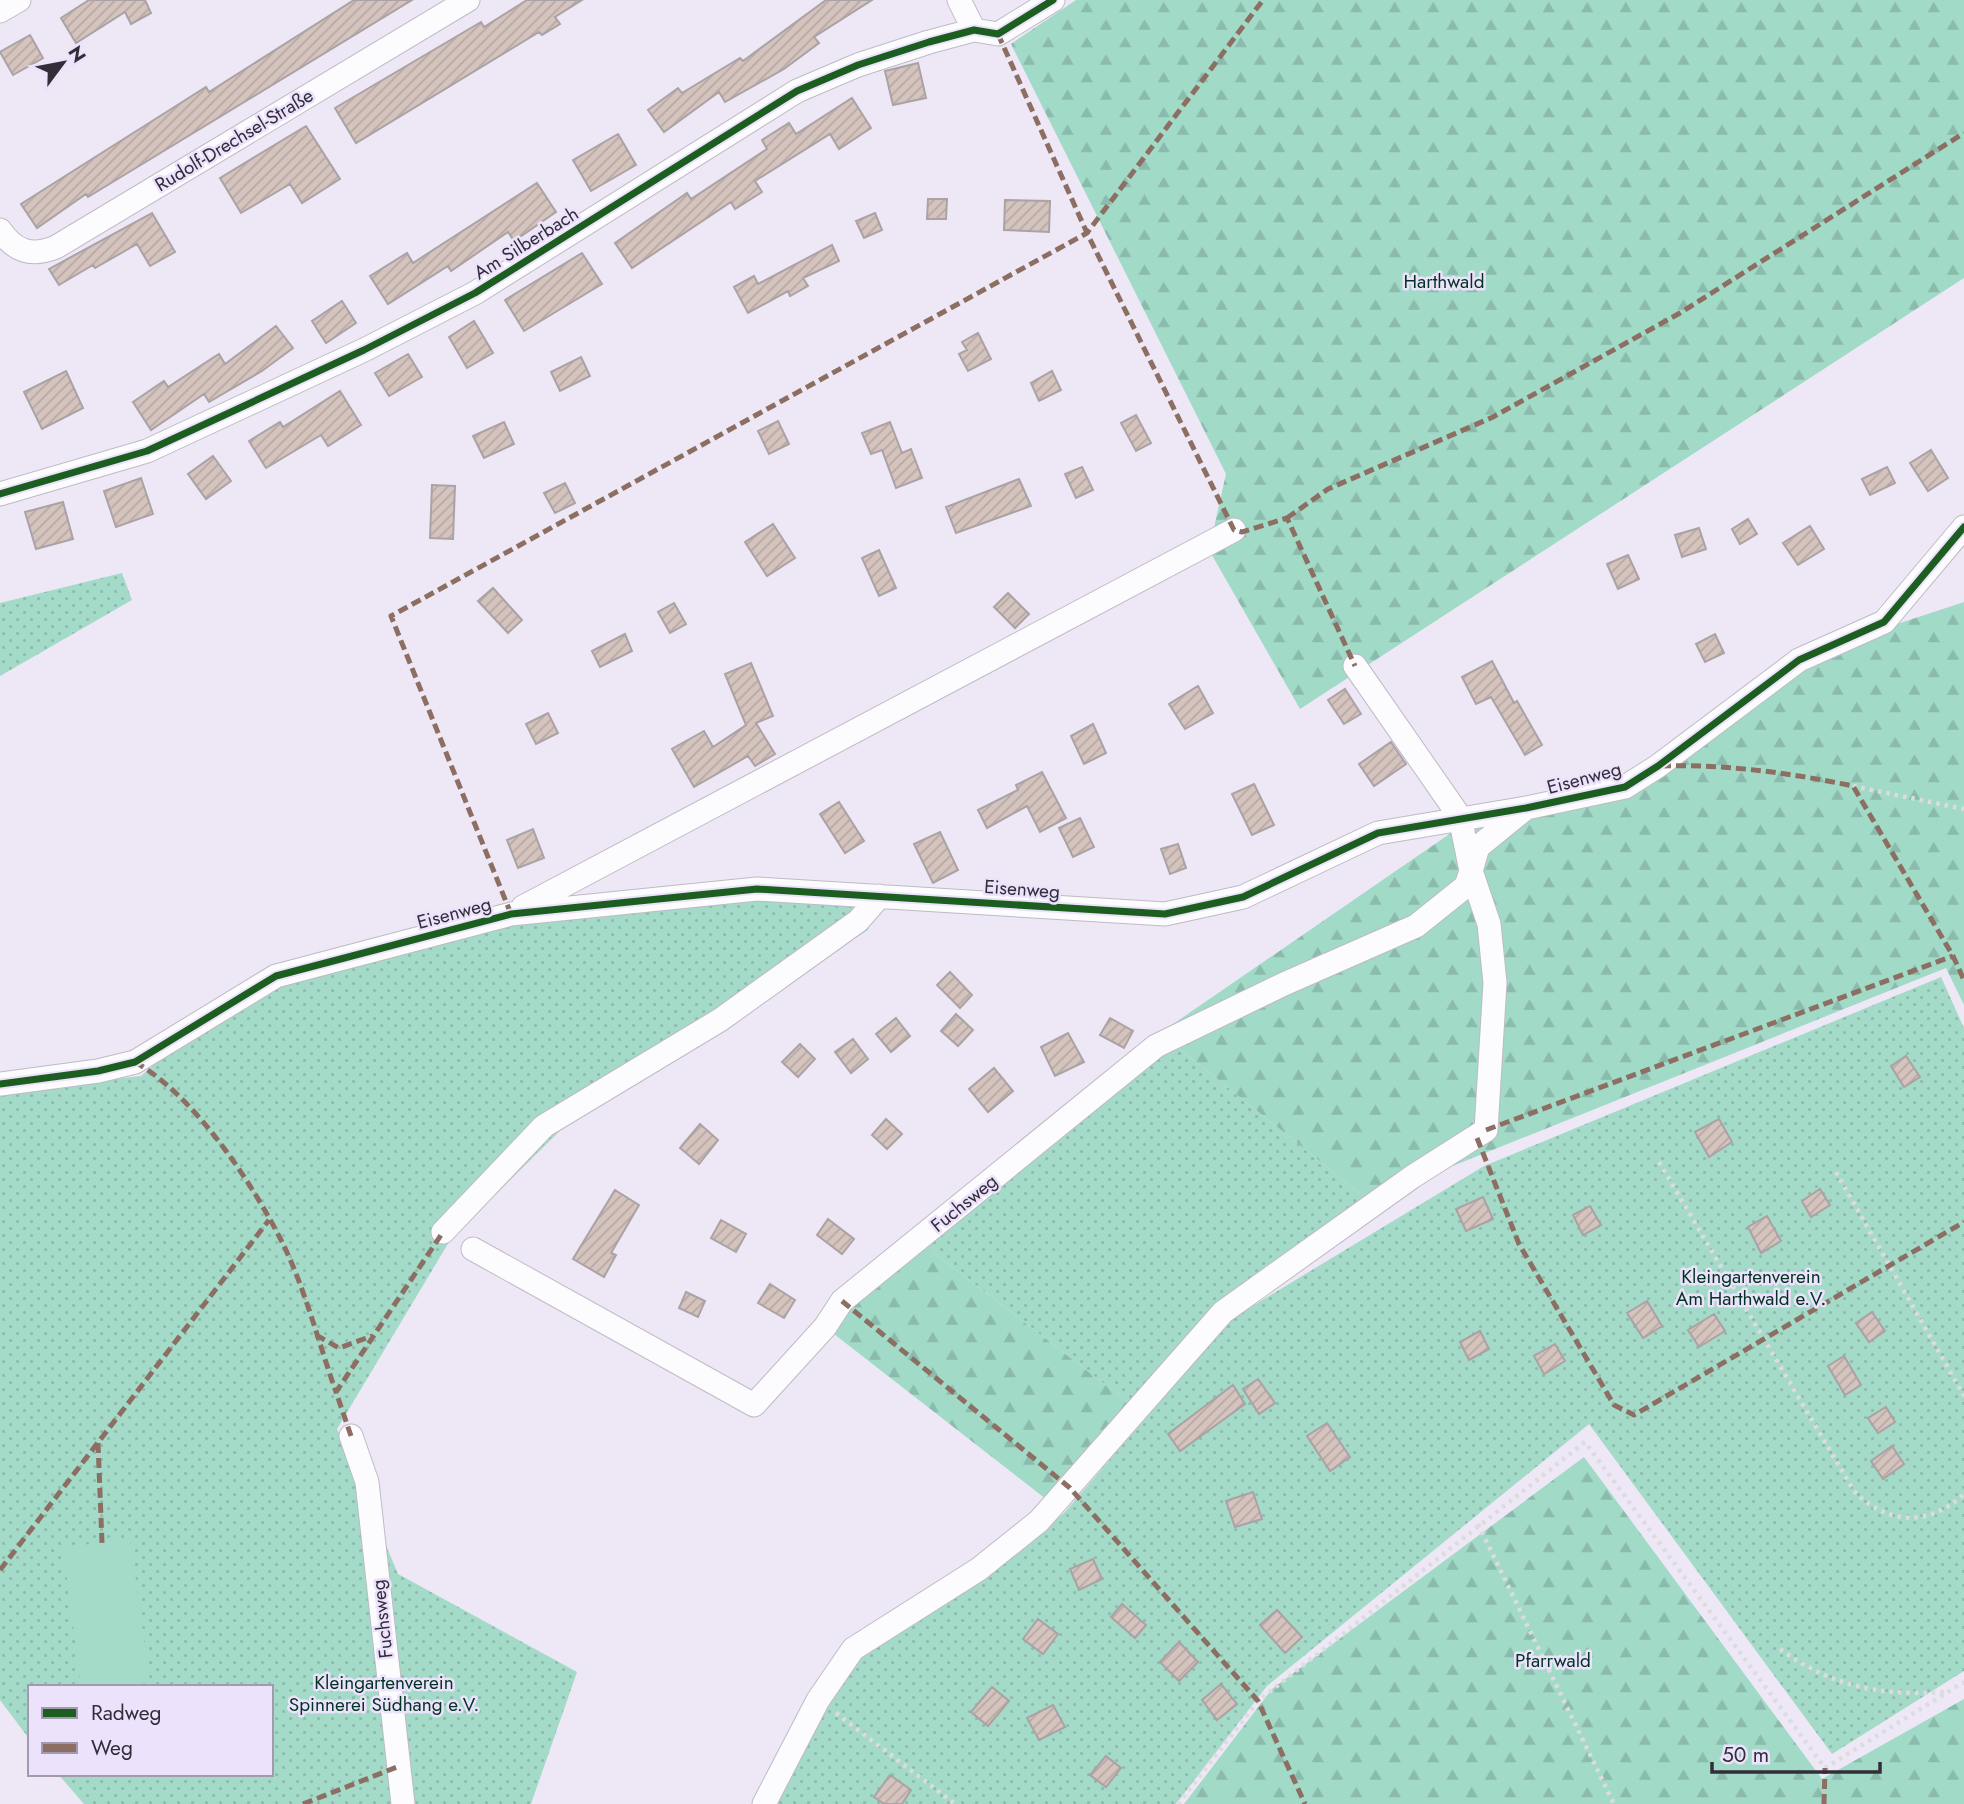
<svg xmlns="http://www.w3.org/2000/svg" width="1964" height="1804" font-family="Jost,sans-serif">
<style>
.grass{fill:url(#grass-dots)}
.forest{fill:url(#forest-firs)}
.pitch{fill:#a3dac8}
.building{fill:url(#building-hatch);stroke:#aaa2a5;stroke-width:2}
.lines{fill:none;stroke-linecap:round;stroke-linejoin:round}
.minor-casing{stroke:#bfbac6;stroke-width:25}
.path{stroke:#dddbe0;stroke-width:4.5;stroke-dasharray:3.5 5;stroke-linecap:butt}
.minor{stroke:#fcfcfe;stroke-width:23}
.quiet{stroke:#8d6e63;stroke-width:5;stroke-dasharray:10 5;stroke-linecap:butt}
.cycleway-casing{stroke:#ede2fc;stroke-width:11}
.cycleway{stroke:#1b5e20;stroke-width:7}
.labels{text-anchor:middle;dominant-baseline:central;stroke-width:5;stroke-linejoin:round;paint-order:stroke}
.street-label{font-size:19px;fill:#332d3a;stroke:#ede2fc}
.park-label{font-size:19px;fill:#013322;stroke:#ede2fc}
</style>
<defs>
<pattern id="grass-dots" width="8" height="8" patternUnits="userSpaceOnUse" patternTransform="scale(1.75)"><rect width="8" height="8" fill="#a3dac8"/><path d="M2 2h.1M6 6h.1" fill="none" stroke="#8dbbad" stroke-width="1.8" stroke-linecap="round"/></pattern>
<pattern id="forest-firs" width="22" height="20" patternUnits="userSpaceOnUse" patternTransform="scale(1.75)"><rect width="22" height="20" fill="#a1dac7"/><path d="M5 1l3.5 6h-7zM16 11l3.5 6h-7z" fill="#8bbbac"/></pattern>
<pattern id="building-hatch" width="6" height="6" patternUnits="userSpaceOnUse" patternTransform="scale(1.75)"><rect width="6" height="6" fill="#d5c3bd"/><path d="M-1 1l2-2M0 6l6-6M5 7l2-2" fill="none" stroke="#b7a8a3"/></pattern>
</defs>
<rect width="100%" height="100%" fill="#eee8f6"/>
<path class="grass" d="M122,573L132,600L0,676V603Z
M707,900L877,901L868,930L573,1118L452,1237L337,1429L398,1574L577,1672L531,1804H84L58,1774H271V1687H30V1740L0,1700V1091L141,1076L169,1052L285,980L507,922Z
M1941,977L1964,1028V1671L1832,1754L1589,1424L1267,1686L1176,1804H772L830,1694L859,1654L990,1574L1064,1513L1231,1319L1484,1166Z
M1160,1033L1368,1200L1129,1403L921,1243Z"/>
<path class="forest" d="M1076,0H1964V278L1300,709L1209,550L1226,474L1011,44Z
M1964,602V1005L1946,968L1368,1200L1160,1033L1464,824L1585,802L1805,667L1885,628Z
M921,1243L1129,1403L1046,1499L825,1327Z
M1584,1457L1822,1779L1964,1699V1804H1184L1272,1689Z"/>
<path class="pitch" d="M130,1538L150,1682L128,1687H81L63,1548Z"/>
<path class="building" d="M89,0H145L151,13L131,24L125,12L76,43L61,18Z
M354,0H412L88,197L86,194L37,228L21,204L179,104L206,87L209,92Z
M527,0H582L555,17L560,24L542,35L539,32L356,143L335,108L481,22L484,27Z
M826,0H872L814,37L819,43L784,69L725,102L719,92L664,132L648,110L678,88L682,93L740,58L743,61Z
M30,35L43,58L13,75L0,52Z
M918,63L926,98L893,105L885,71Z
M852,98L871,128L839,149L830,134L755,181L762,192L735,209L731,202L632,268L615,243L687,193L691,199L767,149L762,140L789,123L796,134Z
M306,126L340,179L302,203L290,184L241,213L220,178Z
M618,134L636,165L591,191L573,160Z
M537,183L556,212L514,241L508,232L451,271L448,266L388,304L370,276L407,253L413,263Z
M928,199H947L946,219H927Z
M1005,200L1050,201L1049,232L1004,230Z
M152,213L175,252L150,266L137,244L95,268L93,265L59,285L49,269Z
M875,213L882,230L864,238L856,221Z
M832,245L839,261L803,278L808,286L790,296L788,291L748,313L734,287L754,276L758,284Z
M582,253L602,284L524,331L505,300Z
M342,301L356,323L326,343L312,321Z
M474,321L493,353L467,368L449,337Z
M276,326L293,348L262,371L209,402L204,394L151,430L133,402L164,381L168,387L219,354L225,364Z
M978,333L991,359L968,371L959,354L967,350L962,342Z
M408,354L422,377L389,396L375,373Z
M581,357L590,376L560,391L551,372Z
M66,371L83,408L42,429L24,392Z
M1052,371L1061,390L1039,401L1031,383Z
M340,391L361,425L328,446L321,435L266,468L249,441L280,422L283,427Z
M1136,415L1151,443L1136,451L1121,423Z
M778,421L789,444L769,454L758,431Z
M504,422L514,444L484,458L473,436Z
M890,422L902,453L911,449L922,478L896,488L882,450L871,454L862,433Z
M1931,450L1948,478L1928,491L1910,463Z
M213,456L231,481L206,499L188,474Z
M1082,467L1093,490L1076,498L1065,474Z
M1887,467L1895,483L1870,495L1862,479Z
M141,478L153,514L116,527L104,491Z
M1019,479L1031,506L956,533L946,507Z
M565,483L575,503L555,513L544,493Z
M432,485L455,486L453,539L430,538Z
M63,502L73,539L36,549L25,512Z
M1748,519L1757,534L1740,544L1732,529Z
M773,524L795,558L767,576L745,542Z
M1810,526L1824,549L1798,565L1783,543Z
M1699,528L1706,549L1682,557L1675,535Z
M879,550L896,588L879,596L862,558Z
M1628,555L1639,579L1618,589L1607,564Z
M493,588L522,620L508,633L478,601Z
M1008,593L1029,614L1015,628L994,607Z
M674,603L686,624L670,633L658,612Z
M625,634L632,651L600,667L592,651Z
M1715,634L1724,653L1705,662L1696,644Z
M1492,661L1514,703L1517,701L1542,745L1525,755L1491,697L1476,704L1462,677Z
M751,663L773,716L756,723L775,754L755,766L748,756L694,787L672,749L704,731L713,747L746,725L725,674Z
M1198,686L1213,713L1185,729L1169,704Z
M1345,689L1361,714L1344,724L1328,700Z
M548,713L558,733L536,744L526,724Z
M1093,724L1106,753L1084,764L1071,736Z
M1391,742L1406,764L1374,786L1359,764Z
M1042,772L1066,818L1040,832L1027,806L987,828L978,810L1018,790L1016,785Z
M1254,784L1274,825L1252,835L1232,794Z
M839,802L864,841L845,853L820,814Z
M1080,818L1094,847L1073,857L1059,828Z
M533,829L544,858L518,868L507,840Z
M940,832L958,870L933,883L914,844Z
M1178,844L1186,868L1170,874L1161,849Z
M950,972L972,995L960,1008L937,985Z
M956,1014L973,1030L958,1046L941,1031Z
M896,1018L910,1036L891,1052L876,1034Z
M1110,1018L1133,1031L1124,1048L1100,1035Z
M1068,1033L1084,1062L1055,1076L1041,1047Z
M853,1039L868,1059L851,1073L835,1052Z
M800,1044L815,1059L798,1077L782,1062Z
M1906,1056L1920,1077L1904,1087L1891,1066Z
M994,1068L1013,1091L988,1112L969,1089Z
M886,1119L902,1134L887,1149L872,1135Z
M1719,1119L1732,1142L1709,1157L1695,1132Z
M700,1124L718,1140L699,1164L680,1148Z
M1820,1189L1830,1205L1811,1217L1802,1201Z
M615,1190L639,1205L611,1253L616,1255L604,1277L573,1259Z
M1483,1197L1493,1219L1466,1231L1456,1209Z
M1590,1206L1601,1225L1583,1235L1573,1215Z
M1767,1216L1781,1241L1761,1253L1748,1227Z
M828,1219L854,1239L842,1254L817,1235Z
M721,1220L746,1234L736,1252L711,1238Z
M770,1284L795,1300L784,1318L758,1303Z
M686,1292L705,1301L698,1317L679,1308Z
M1647,1301L1662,1326L1643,1338L1627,1313Z
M1872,1312L1885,1331L1869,1342L1856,1323Z
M1714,1314L1725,1331L1699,1347L1688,1330Z
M1480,1331L1489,1349L1469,1360L1460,1342Z
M1555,1344L1565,1361L1544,1374L1534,1356Z
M1844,1356L1861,1385L1845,1395L1828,1366Z
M1258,1379L1275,1403L1259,1414L1243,1389Z
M1233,1385L1245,1404L1180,1451L1168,1434Z
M1886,1407L1895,1422L1878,1433L1868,1418Z
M1327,1423L1350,1457L1330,1471L1307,1436Z
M1892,1446L1904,1464L1883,1479L1871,1461Z
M1253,1492L1262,1519L1235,1527L1226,1501Z
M1093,1559L1102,1579L1079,1590L1070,1569Z
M1122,1604L1146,1625L1135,1638L1111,1617Z
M1277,1610L1302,1637L1285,1653L1260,1625Z
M1038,1619L1058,1634L1043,1654L1023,1639Z
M1179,1642L1198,1662L1179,1681L1160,1662Z
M1221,1684L1237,1704L1217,1720L1202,1700Z
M992,1687L1009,1701L988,1726L971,1712Z
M1053,1705L1065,1727L1039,1740L1027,1718Z
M1106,1756L1121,1768L1106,1787L1090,1775Z
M890,1775L911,1790L902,1804H884L874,1797Z"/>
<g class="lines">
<g class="minor-casing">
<path id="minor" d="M959,0L974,30
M0,11L19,0
M0,230C15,252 32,257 56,247L468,0
M0,494L147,451L364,350L475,293L797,91L858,65L929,42L974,30L998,34L1053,0
M523,907L1234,530
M0,1084L98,1071L135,1062L276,976L511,914L757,889L1165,914L1243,897L1378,833L1526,808L1625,787L1658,766L1799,660L1884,622L1964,527
M443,1232L544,1126L720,1020L858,921L880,896
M473,1249L754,1405L825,1327L842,1301L1156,1046L1284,984L1416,926L1466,886L1471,871L1460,817L1355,666
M351,1436L367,1482L403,1804
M764,1804L818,1700L853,1649L979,1569L1039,1521L1223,1312L1412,1177L1486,1130L1495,983L1489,924L1471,871L1478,847L1526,808"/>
</g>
<path class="path" d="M1853,786L1964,809
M1659,1162L1854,1491C1887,1525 1929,1527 1964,1494
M1836,1172L1964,1396
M1478,1524L1614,1804
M1780,1649C1834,1688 1881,1696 1947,1692
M836,1713L955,1804
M1178,1804L1258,1701L1585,1442L1825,1768L1964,1682"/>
<use href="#minor" class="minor"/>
<path class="quiet" d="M998,34L1087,233L1234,530L1242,532L1287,518L1355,666
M1287,518L1328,489L1493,417L1680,313L1964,133
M1661,766C1726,764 1790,773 1853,786L1953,956L1964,980
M511,914L391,616L1087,233L1263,0
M135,1062C195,1096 254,1185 284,1246C306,1292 319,1344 336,1392
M1486,1130L1953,956
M1477,1138L1519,1244L1614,1405L1634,1415L1964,1222
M842,1301L1070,1488L1258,1701L1305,1804
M316,1335L339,1348L372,1336
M351,1436L336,1392L443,1232
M98,1443L102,1543
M0,1570L269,1220
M303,1804L397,1767
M1824,1804L1825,1768"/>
<g class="cycleway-casing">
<path id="cycleway" d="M0,494L147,451L364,350L475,293L797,91L858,65L929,42L974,30L998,34L1053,0
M0,1084L98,1071L135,1062L276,976L511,914L757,889L1165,914L1243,897L1378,833L1526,808L1625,787L1658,766L1799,660L1884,622L1964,527"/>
</g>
<use href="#cycleway" class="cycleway"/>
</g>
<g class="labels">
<g class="street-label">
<text transform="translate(234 140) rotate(-31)">Rudolf-Drechsel-Straße</text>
<text transform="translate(526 243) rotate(-32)">Am Silberbach</text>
<text transform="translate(1584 778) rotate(-15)">Eisenweg</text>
<text transform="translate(1022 889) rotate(4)">Eisenweg</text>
<text transform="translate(454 913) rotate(-15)">Eisenweg</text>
<text transform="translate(964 1203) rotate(-39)">Fuchsweg</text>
<text transform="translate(382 1619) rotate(-96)">Fuchsweg</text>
</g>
<g class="park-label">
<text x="1444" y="281">Harthwald</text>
<text x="1751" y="1276">Kleingartenverein<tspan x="1751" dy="22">Am Harthwald e.V.</tspan></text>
<text x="1553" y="1660">Pfarrwald</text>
<text x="384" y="1682">Kleingartenverein<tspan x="384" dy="22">Spinnerei Südhang e.V.</tspan></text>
</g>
</g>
<rect x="28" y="1685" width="245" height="91" fill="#ede2fc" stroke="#a39aae" stroke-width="2"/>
<rect x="42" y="1708" width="35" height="10" fill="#1b5e20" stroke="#a39aae" stroke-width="2"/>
<text x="91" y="1720" font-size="21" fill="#332d3a">Radweg</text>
<rect x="42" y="1743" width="35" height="10" fill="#8d6e63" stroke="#a39aae" stroke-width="2"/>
<text x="91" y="1755" font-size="21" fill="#332d3a">Weg</text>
<g transform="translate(63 63) rotate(58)" stroke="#ede2fc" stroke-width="5" paint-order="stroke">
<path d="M0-5L12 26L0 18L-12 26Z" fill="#332d3a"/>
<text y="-10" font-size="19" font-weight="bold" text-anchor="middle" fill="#332d3a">N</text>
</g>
<path d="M1712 1762v10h168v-10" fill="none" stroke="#332d3a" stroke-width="3.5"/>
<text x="1722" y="1762" font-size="21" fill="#332d3a" stroke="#ede2fc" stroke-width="5" paint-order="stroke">50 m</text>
</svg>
